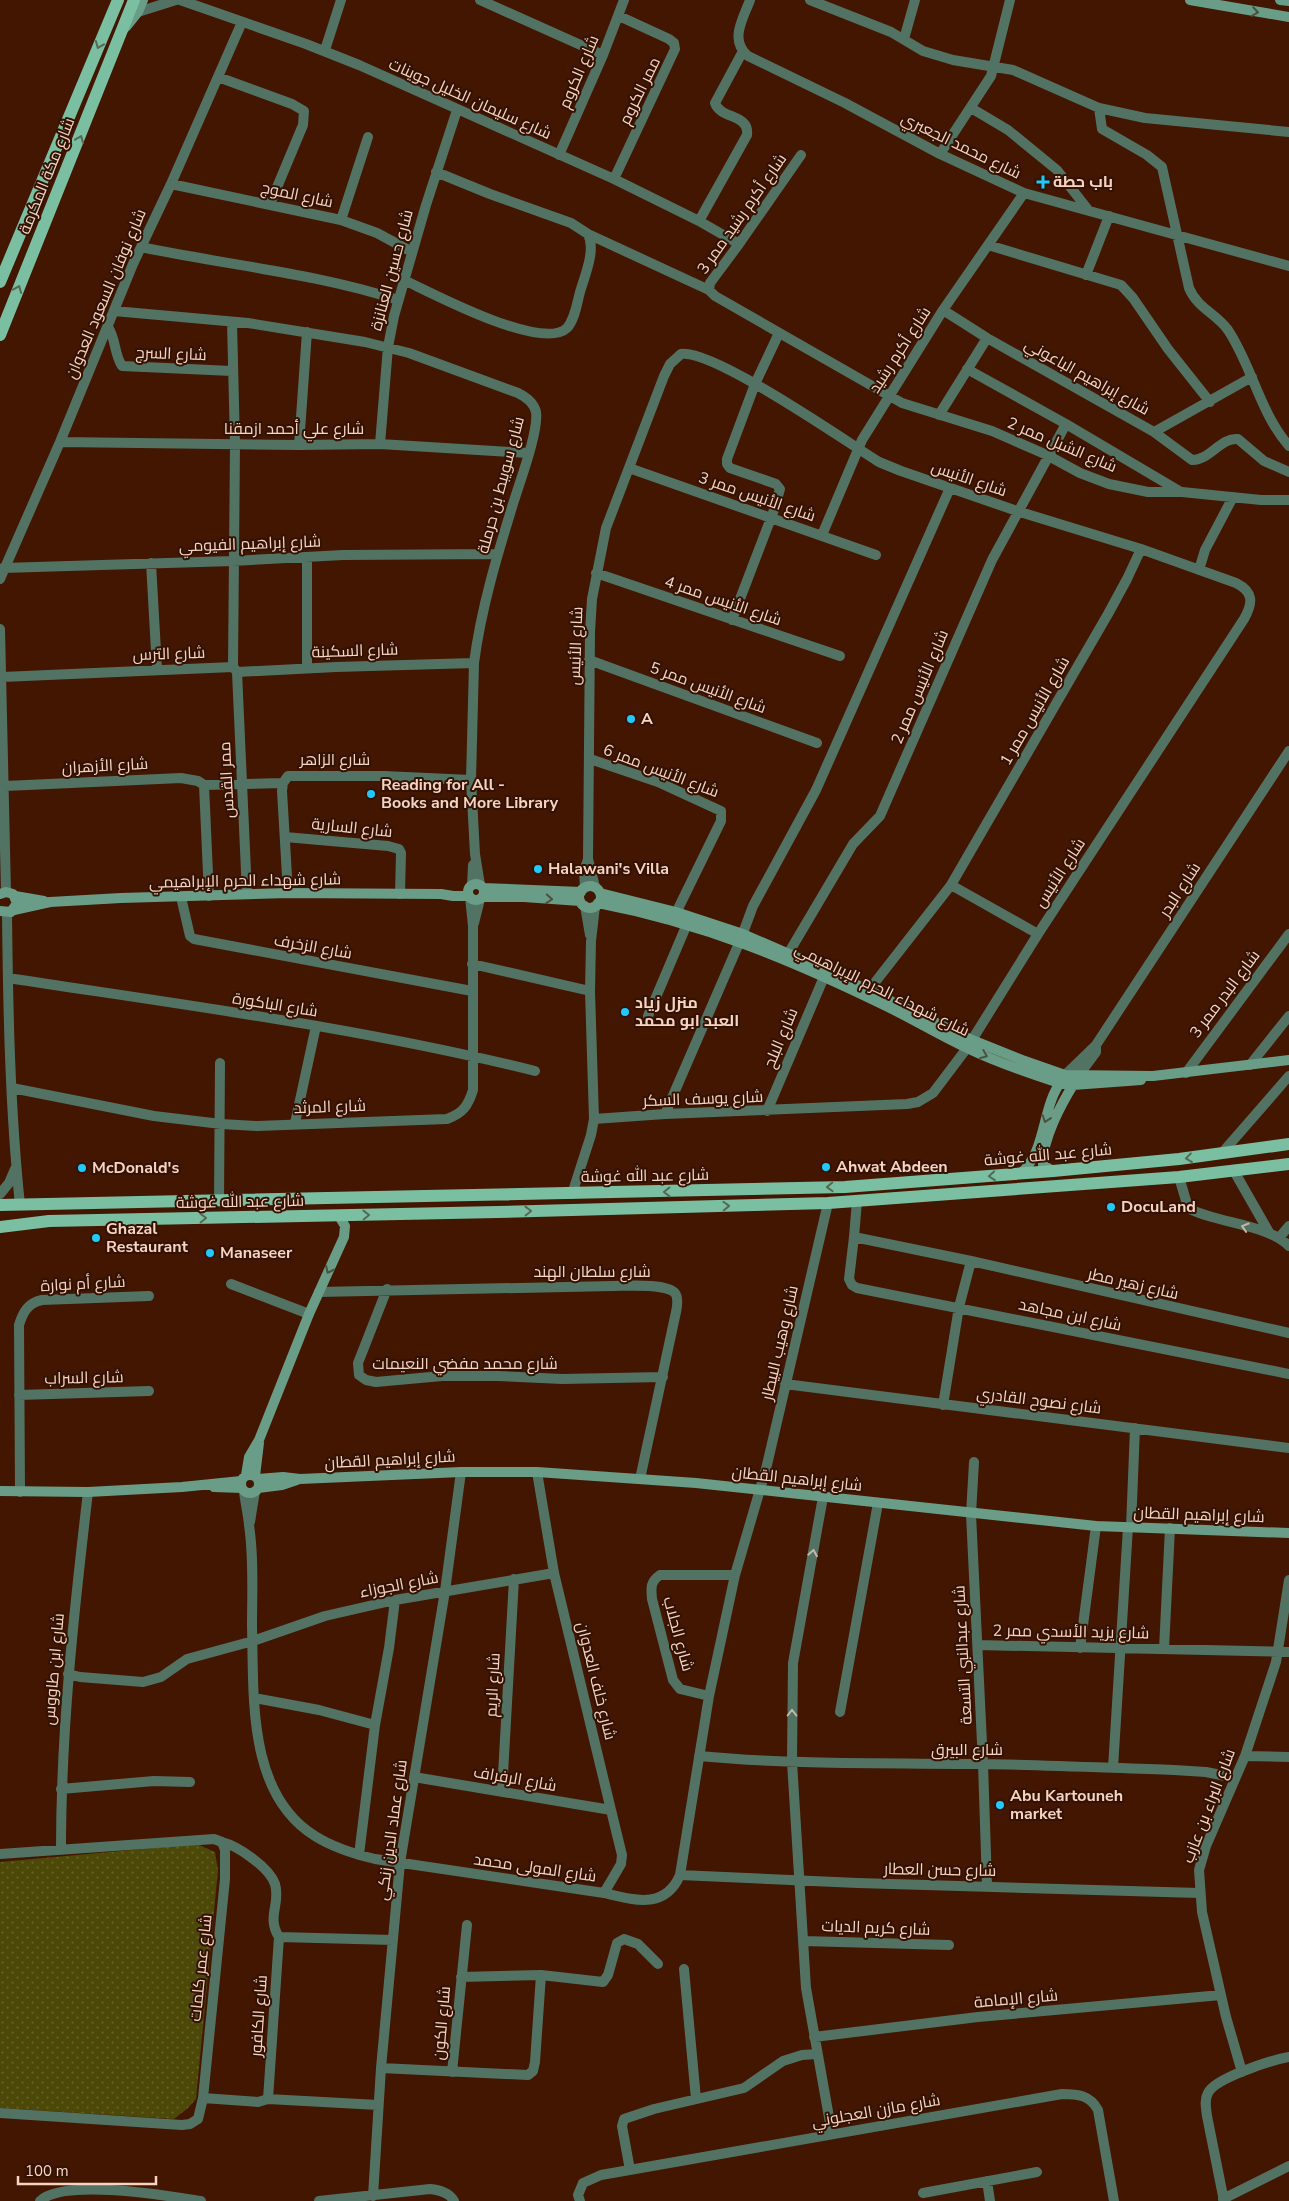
<svg xmlns="http://www.w3.org/2000/svg" width="1289" height="2201" font-family="'Nunito Sans',Cairo,sans-serif">
<style>
.grass{fill:url(#grass-dots)}
.lines{fill:none;stroke-linecap:round;stroke-linejoin:round}
.street{stroke:#527264;stroke-width:10}
.secondary{stroke:#699d87;stroke-width:10}
.primary{stroke:#7abfa2;stroke-width:12}
.oneway{stroke:#4a513e}
.oneway2{stroke:#566852}
.oneway3{stroke:#c6b6a6}
.poi-dot{fill:#21c9fd;stroke:#311203;stroke-width:2}
.labels{text-anchor:middle;dominant-baseline:central;stroke-width:4;stroke-linejoin:round;paint-order:stroke}
.street-label{font-size:16px;fill:#f8d3c2;stroke:#311203}
.poi-label{font-size:16px;font-weight:bold;fill:#f8d3c2;stroke:#311203;text-anchor:start}
</style>
<defs>
<pattern id="grass-dots" width="8" height="8" patternUnits="userSpaceOnUse" patternTransform="scale(1.25)"><rect width="8" height="8" fill="#4b4808"/><path d="M2 2h.1M6 6h.1" fill="none" stroke="#66622a" stroke-width="1.8" stroke-linecap="round"/></pattern>
</defs>
<rect width="100%" height="100%" fill="#421600"/>
<path class="grass" d="M197,1844L215,1852L218,1870L196,2099L188,2108L174,2119L0,2108V1862Z"/>
<g class="lines">
<path class="street" d="M180,0L306,44L359,65L614,179L699,221L739,244
M480,0L603,55
M750,0C743,19 729,40 748,56L845,103L940,154L1024,193L1289,266
M810,0L891,32L923,51L953,60L1013,70L1099,108L1145,118L1289,132
M138,12L176,0
M904,39L915,0
M325,50L341,0
M218,77L292,104L304,111L303,125L270,204
M971,108L1008,130L1057,170L1089,211
M1099,108L1102,129L1147,155L1162,167L1189,288C1198,309 1216,313 1228,330C1252,366 1260,413 1289,446
M940,154L991,76L1010,0
M559,155L603,55L624,0
M436,172L490,194L571,223L588,234L709,290L715,296L902,403L992,431L1047,455L1080,473L1109,484L1148,492H1182L1261,500H1289
M614,179L675,49L674,43L669,39L619,16
M171,184L341,220L377,233L412,252
M341,220L368,137
M699,221L747,135C750,114 720,119 715,103L743,51
M988,245L1121,285L1133,298L1168,349L1210,402
M141,247C226,265 315,273 398,300
M1086,275L1109,216
M404,280C432,293 542,352 567,328C575,319 577,303 580,292C585,275 596,250 588,234
M709,290L710,283L739,244L801,155
M943,310L987,338L1154,432L1252,377
M114,311L248,323L365,342L409,353L518,393C526,397 534,403 536,412C539,431 519,484 513,504C497,556 481,609 474,663L471,780L475,854L480,885
M232,322L235,444L233,667
M108,327C116,339 114,354 122,366L232,371
M967,369L1066,424L1181,492
M939,415L987,338
M1154,432L1192,460C1209,461 1221,437 1238,439L1264,461L1289,472
M60,442L299,445L380,444L528,453
M380,444L388,347L394,316L426,205L457,110
M299,445L307,332
M629,468L876,555
M822,535L862,440L943,310L1024,193
M307,558V668
M151,563L157,669
M3,568L233,561L343,555L498,554
M1199,570L1205,550L1233,497
M596,573L840,656
M0,579L60,442L133,264L171,184L242,22
M732,620L774,510L780,489L776,484L730,468L727,464V459L755,384L779,333
M0,629L6,892
M589,660L817,743
M234,668L237,672L247,894
M237,672L336,667L474,663
M2,677L233,667
M590,759L658,782L721,811V821L673,919
M204,785L209,896
M5,786L181,778L198,781L204,785L283,783
M285,837L388,846L399,849L401,853L400,894
M588,859L595,887
M472,885L473,865
M951,885L1038,934
M585,888L584,871L588,859L590,632L592,599L606,528L664,376L670,364L681,354C713,349 844,440 879,462L901,471L1017,511L1141,549L1236,583C1254,592 1253,603 1244,619L1038,934L967,1048L933,1093L918,1102L907,1104L665,1114L594,1119
M288,893L282,791L283,783L288,776H384L471,780
M181,897L190,936L194,939L472,991
M585,906L590,935
M7,913C8,1010 10,1109 20,1205
M474,923L480,899
M785,959L853,844L880,816L992,560L1066,424
M472,964L590,991
M8,978C184,1005 362,1028 535,1071
M869,990L951,885L1108,614L1127,579L1141,549
M648,1016L690,917
M1250,1065L1289,1016
M1186,1073L1289,934
M1065,1075L1096,1045L1289,751
M1079,1075L1096,1052V1045
M12,1088L154,1116L221,1124L257,1126L447,1119C463,1113 468,1106 473,1090V926L470,897
M767,1111L824,977
M665,1114L740,941L753,906L816,790L950,488
M295,1123L316,1026
M1222,1153L1289,1076
M1234,1171L1270,1234
M1179,1177L1187,1204L1192,1210C1219,1223 1269,1225 1289,1246
M0,1194L9,1183L15,1169
M572,1194L591,1135L594,1119L590,991L591,941L595,906
M219,1200L220,1063
M854,1237L857,1201
M1279,1238L1289,1226
M231,1284L309,1314
M387,1289L358,1363L359,1375L366,1380L376,1382L442,1376H498L562,1379L663,1377
M319,1292L613,1286C626,1286 666,1283 675,1293C679,1298 677,1307 676,1312L640,1479
M1289,1333L971,1261L854,1237L849,1279L852,1285L857,1288L1289,1374
M785,1384L1289,1448
M19,1395L149,1391
M943,1405L959,1307L971,1261
M974,1462L971,1514L983,1764L987,1885
M537,1472L554,1573L611,1810L622,1855L621,1864L604,1893
M244,1491C245,1502 248,1513 249,1525C254,1558 252,1594 252,1627C254,1696 247,1794 315,1836C334,1848 354,1854 375,1859L604,1893C634,1900 665,1910 680,1875L709,1696L735,1575L766,1469L828,1203
M20,1492L19,1325C23,1312 28,1303 42,1300L149,1296
M823,1497L793,1663L792,1762L806,1988L832,2134
M250,1522L255,1491
M1131,1527L1135,1428
M978,1645L1289,1652
M1080,1648L1096,1526
M1164,1649L1170,1528
M68,1674L80,1677L143,1682L161,1677L187,1659L253,1641L325,1616L395,1600L554,1573
M709,1696L680,1689L673,1680L652,1599C651,1588 650,1582 660,1575H735
M254,1698L319,1710L375,1725
M840,1712L878,1503
M699,1756C794,1765 889,1763 984,1764C1047,1765 1111,1768 1174,1770L1206,1772L1235,1778
M1245,1756L1289,1757
M1113,1768L1128,1527
M414,1777L611,1810
M61,1789L154,1781L190,1782
M502,1792L514,1579
M222,1842C238,1846 269,1867 275,1884C281,1904 266,1917 279,1937
M61,1849C61,1729 74,1611 88,1492
M0,1854L214,1839L222,1842L225,1850V1879L203,2098L198,2119L190,2124L182,2125L0,2113
M359,1855L375,1725L389,1648L395,1600
M680,1875L858,1883L1199,1893
M803,1941L949,1945
M684,1969L696,2099
M461,1977L541,1975L603,1982L608,1975L617,1943L624,1939L638,1944L658,1964
M814,2037L978,2017L1221,1995
M381,2068L528,2075L533,2071L535,2062L541,1975
M452,2072L467,1925
M1242,2072L1226,2017L1202,1912L1199,1870L1206,1846L1245,1756L1276,1662L1289,1580
M203,2098L258,2102L268,2099
M378,2105L268,2099L279,1937L393,1940
M630,2170L622,2126L624,2119L654,2109L744,2088L783,2061L802,2055L817,2054
M987,2181L990,2201
M923,2193L1037,2172
M373,2196L381,2068L400,1863L445,1591L461,1472
M1223,2199L1289,2166
M40,2201C64,2178 168,2196 201,2201
M319,2201L430,2189C439,2190 449,2192 454,2201
M580,2201L578,2195L583,2183L601,2175L1062,2094C1078,2094 1090,2095 1098,2110L1114,2201
M1224,2201L1207,2116C1206,2108 1204,2100 1208,2093C1215,2078 1272,2060 1289,2057"/>
<path class="secondary" d="M1190,0L1289,17
M1280,0L1289,1
M126,27L138,12L143,0
M468 892a8 8 0 1 1 16 0a8 8 0 1 1-16 0Z
M579 897a11 11 0 1 1 22 0a11 11 0 1 1-22 0Z
M483,888L581,892
M600,893L676,912L743,934L826,970L972,1040L1022,1060L1065,1075L1153,1076L1289,1060
M0,894L6,892L13,894L17,903L11,912L0,911
M15,896L44,901
M482,897H524L580,901
M598,903C703,923 792,960 886,1006C913,1019 939,1035 967,1048C996,1062 1028,1073 1059,1083L1073,1085L1141,1080
M14,910L50,902L121,898L288,893L441,894L453,896H469
M1053,1171L1043,1165C1042,1140 1061,1104 1075,1082
M1020,1174C1047,1152 1041,1107 1062,1080
M241 1484a9 9 0 1 1 18 0a9 9 0 1 1-18 0Z
M246,1475L249,1457L259,1440L309,1314L344,1237L345,1226L339,1216
M255,1476L259,1443
M258,1479L283,1477L300,1479L461,1472H537L696,1483L1096,1526L1289,1533
M214,1487L242,1488
M258,1488L282,1485L297,1480
M0,1491L88,1492L182,1487L241,1481"/>
<path class="primary" d="M0,282L118,0
M0,335L134,0
M0,1205L845,1187L1053,1171L1179,1159L1289,1144
M0,1227L49,1221L498,1212L828,1203L1179,1177L1289,1164"/>
</g>
<defs><path id="oneway-chevron" d="M-2-3.5L2.5 0L-2 3.5" fill="none" stroke-width="1.6" stroke-linecap="round" stroke-linejoin="round" transform="scale(1.25)"/></defs>
<g class="oneway">
<use href="#oneway-chevron" transform="translate(1255 12) rotate(9)"/>
<use href="#oneway-chevron" transform="translate(549 899) rotate(4)"/>
<use href="#oneway-chevron" transform="translate(984 1055) rotate(22)"/>
<use href="#oneway-chevron" transform="translate(1046 1119) rotate(109)"/>
<use href="#oneway-chevron" transform="translate(329 1270) rotate(115)"/>
</g>
<g class="oneway2">
<use href="#oneway-chevron" transform="translate(99 45) rotate(112)"/>
<use href="#oneway-chevron" transform="translate(80 139) rotate(-68)"/>
<use href="#oneway-chevron" transform="translate(18 289) rotate(-68)"/>
<use href="#oneway-chevron" transform="translate(1189 1158) rotate(173)"/>
<use href="#oneway-chevron" transform="translate(992 1176) rotate(175)"/>
<use href="#oneway-chevron" transform="translate(830 1187) rotate(178)"/>
<use href="#oneway-chevron" transform="translate(667 1192) rotate(179)"/>
<use href="#oneway-chevron" transform="translate(726 1206) rotate(-2)"/>
<use href="#oneway-chevron" transform="translate(528 1211) rotate(-1)"/>
<use href="#oneway-chevron" transform="translate(366 1215) rotate(-1)"/>
<use href="#oneway-chevron" transform="translate(203 1218) rotate(-1)"/>
</g>
<g class="oneway3">
<use href="#oneway-chevron" transform="translate(1245 1227) rotate(-163)"/>
<use href="#oneway-chevron" transform="translate(813 1553) rotate(-80)"/>
<use href="#oneway-chevron" transform="translate(792 1713) rotate(-90)"/>
</g>
<g class="poi-dot">
<path d="M1040.5 174.5h5v5h5v5h-5v5h-5v-5h-5v-5h5z"/>
<circle cx="631" cy="719" r="5"/>
<circle cx="371" cy="794" r="5"/>
<circle cx="538" cy="869" r="5"/>
<circle cx="625" cy="1012" r="5"/>
<circle cx="826" cy="1167" r="5"/>
<circle cx="82" cy="1168" r="5"/>
<circle cx="1111" cy="1207" r="5"/>
<circle cx="96" cy="1238" r="5"/>
<circle cx="210" cy="1253" r="5"/>
<circle cx="1000" cy="1805" r="5"/>
</g>
<g class="labels">
<g class="street-label">
<text transform="translate(579 72) rotate(-67)">شارع الكروم</text>
<text transform="translate(640 91) rotate(-64)">ممر الكروم</text>
<text transform="translate(470 99) rotate(24)">شارع سليمان الخليل جوينات</text>
<text transform="translate(961 146) rotate(26)">شارع محمد الجعبري</text>
<text transform="translate(47 176) rotate(-68)">شارع مكة المكرمة</text>
<text transform="translate(297 195) rotate(12)">شارع الموج</text>
<text transform="translate(742 214) rotate(-55)">شارع أكرم رشيد ممر 3</text>
<text transform="translate(392 270) rotate(-75)">شارع حسين العنانزة</text>
<text transform="translate(106 294) rotate(-67)">شارع نوفان السعود العدوان</text>
<text transform="translate(900 350) rotate(-57)">شارع أكرم رشيد</text>
<text transform="translate(171 354) rotate(2)">شارع السرج</text>
<text transform="translate(1087 377) rotate(29)">شارع إبراهيم الباعوني</text>
<text x="294" y="429">شارع علي أحمد ازمقنا</text>
<text transform="translate(1062 445) rotate(23)">شارع الشبل ممر 2</text>
<text transform="translate(969 479) rotate(19)">شارع الأنيس</text>
<text transform="translate(501 485) rotate(-75)">شارع سويبط بن حرملة</text>
<text transform="translate(757 497) rotate(19)">شارع الأنيس ممر 3</text>
<text transform="translate(250 544) rotate(-2)">شارع إبراهيم الفيومي</text>
<text transform="translate(723 601) rotate(19)">شارع الأنيس ممر 4</text>
<text transform="translate(576 646) rotate(-88)">شارع الأنيس</text>
<text transform="translate(355 651) rotate(-2)">شارع السكينة</text>
<text transform="translate(169 654) rotate(-2)">شارع الترس</text>
<text transform="translate(920 687) rotate(-67)">شارع الأنيس ممر 2</text>
<text transform="translate(708 688) rotate(20)">شارع الأنيس ممر 5</text>
<text transform="translate(1035 711) rotate(-60)">شارع الأنيس ممر 1</text>
<text x="335" y="760">شارع الزاهر</text>
<text transform="translate(105 766) rotate(-3)">شارع الأزهران</text>
<text transform="translate(661 771) rotate(21)">شارع الأنيس ممر 6</text>
<text transform="translate(227 780) rotate(-93)">ممر القدس</text>
<text transform="translate(352 828) rotate(6)">شارع السارية</text>
<text transform="translate(1060 873) rotate(-57)">شارع الأنيس</text>
<text transform="translate(245 881) rotate(-1)">شارع شهداء الحرم الإبراهيمي</text>
<text transform="translate(1180 890) rotate(-57)">شارع البدر</text>
<text transform="translate(313 947) rotate(10)">شارع الزخرف</text>
<text transform="translate(882 990) rotate(26)">شارع شهداء الحرم الإبراهيمي</text>
<text transform="translate(1225 994) rotate(-53)">شارع البدر ممر 3</text>
<text transform="translate(275 1005) rotate(9)">شارع الباكورة</text>
<text transform="translate(781 1038) rotate(-67)">شارع البلح</text>
<text transform="translate(703 1099) rotate(-2)">شارع يوسف السكر</text>
<text transform="translate(330 1107) rotate(-2)">شارع المرثد</text>
<text transform="translate(1048 1155) rotate(-5)">شارع عبد الله غوشة</text>
<text transform="translate(645 1176) rotate(-1)">شارع عبد الله غوشة</text>
<text transform="translate(240 1202) rotate(-1)">شارع عبد الله غوشة</text>
<text x="592" y="1272">شارع سلطان الهند</text>
<text transform="translate(83 1284) rotate(-3)">شارع أم نوارة</text>
<text transform="translate(1133 1284) rotate(13)">شارع زهير مطر</text>
<text transform="translate(1070 1315) rotate(12)">شارع ابن مجاهد</text>
<text transform="translate(780 1343) rotate(-77)">شارع وهيب البيطار</text>
<text x="465" y="1364">شارع محمد مفضي النعيمات</text>
<text transform="translate(84 1378) rotate(-1)">شارع السراب</text>
<text transform="translate(1039 1401) rotate(7)">شارع نصوح القادري</text>
<text transform="translate(390 1460) rotate(-3)">شارع إبراهيم القطان</text>
<text transform="translate(797 1479) rotate(6)">شارع إبراهيم القطان</text>
<text transform="translate(1199 1515) rotate(2)">شارع إبراهيم القطان</text>
<text transform="translate(399 1585) rotate(-11)">شارع الجوزاء</text>
<text transform="translate(1071 1632) rotate(1)">شارع يزيد الأسدي ممر 2</text>
<text transform="translate(678 1634) rotate(75)">شارع الجلاب</text>
<text transform="translate(963 1655) rotate(-93)">شارع عبدالنبي التسعة</text>
<text transform="translate(54 1669) rotate(-85)">شارع ابن طاووس</text>
<text transform="translate(596 1681) rotate(76)">شارع خلف العدوان</text>
<text transform="translate(493 1685) rotate(-87)">شارع الريم</text>
<text x="967" y="1750">شارع البيرق</text>
<text transform="translate(515 1779) rotate(10)">شارع الرفراف</text>
<text transform="translate(1209 1806) rotate(-69)">شارع البراء بن عازب</text>
<text transform="translate(392 1830) rotate(-82)">شارع عماد الدين زنكي</text>
<text transform="translate(535 1868) rotate(8)">شارع المولى محمد</text>
<text transform="translate(940 1870) rotate(1)">شارع حسن العطار</text>
<text transform="translate(876 1928) rotate(2)">شارع كريم الديات</text>
<text transform="translate(201 1968) rotate(-84)">شارع عمر كلمات</text>
<text transform="translate(1016 1999) rotate(-5)">شارع الإمامة</text>
<text transform="translate(259 2016) rotate(-86)">شارع الكافور</text>
<text transform="translate(442 2023) rotate(-85)">شارع الكون</text>
<text transform="translate(876 2111) rotate(-10)">شارع مازن العجلوني</text>
</g>
<g class="poi-label">
<text x="1053" y="182">باب حطة</text>
<text x="641" y="719">A</text>
<text x="381" y="785">Reading for All -<tspan x="381" dy="18">Books and More Library</tspan></text>
<text x="548" y="869">Halawani's Villa</text>
<text x="635" y="1003">منزل زياد<tspan x="635" dy="18">العبد ابو محمد</tspan></text>
<text x="836" y="1167">Ahwat Abdeen</text>
<text x="92" y="1168">McDonald's</text>
<text x="1121" y="1207">DocuLand</text>
<text x="106" y="1229">Ghazal<tspan x="106" dy="18">Restaurant</tspan></text>
<text x="220" y="1253">Manaseer</text>
<text x="1010" y="1796">Abu Kartouneh<tspan x="1010" dy="18">market</tspan></text>
</g>
</g>
<path d="M18 2176v8h138v-8" fill="none" stroke="#f8d3c2" stroke-width="2.5"/>
<text x="25" y="2176" font-size="15" fill="#f8d3c2" stroke="#311203" stroke-width="4" paint-order="stroke">100 m</text>
</svg>
